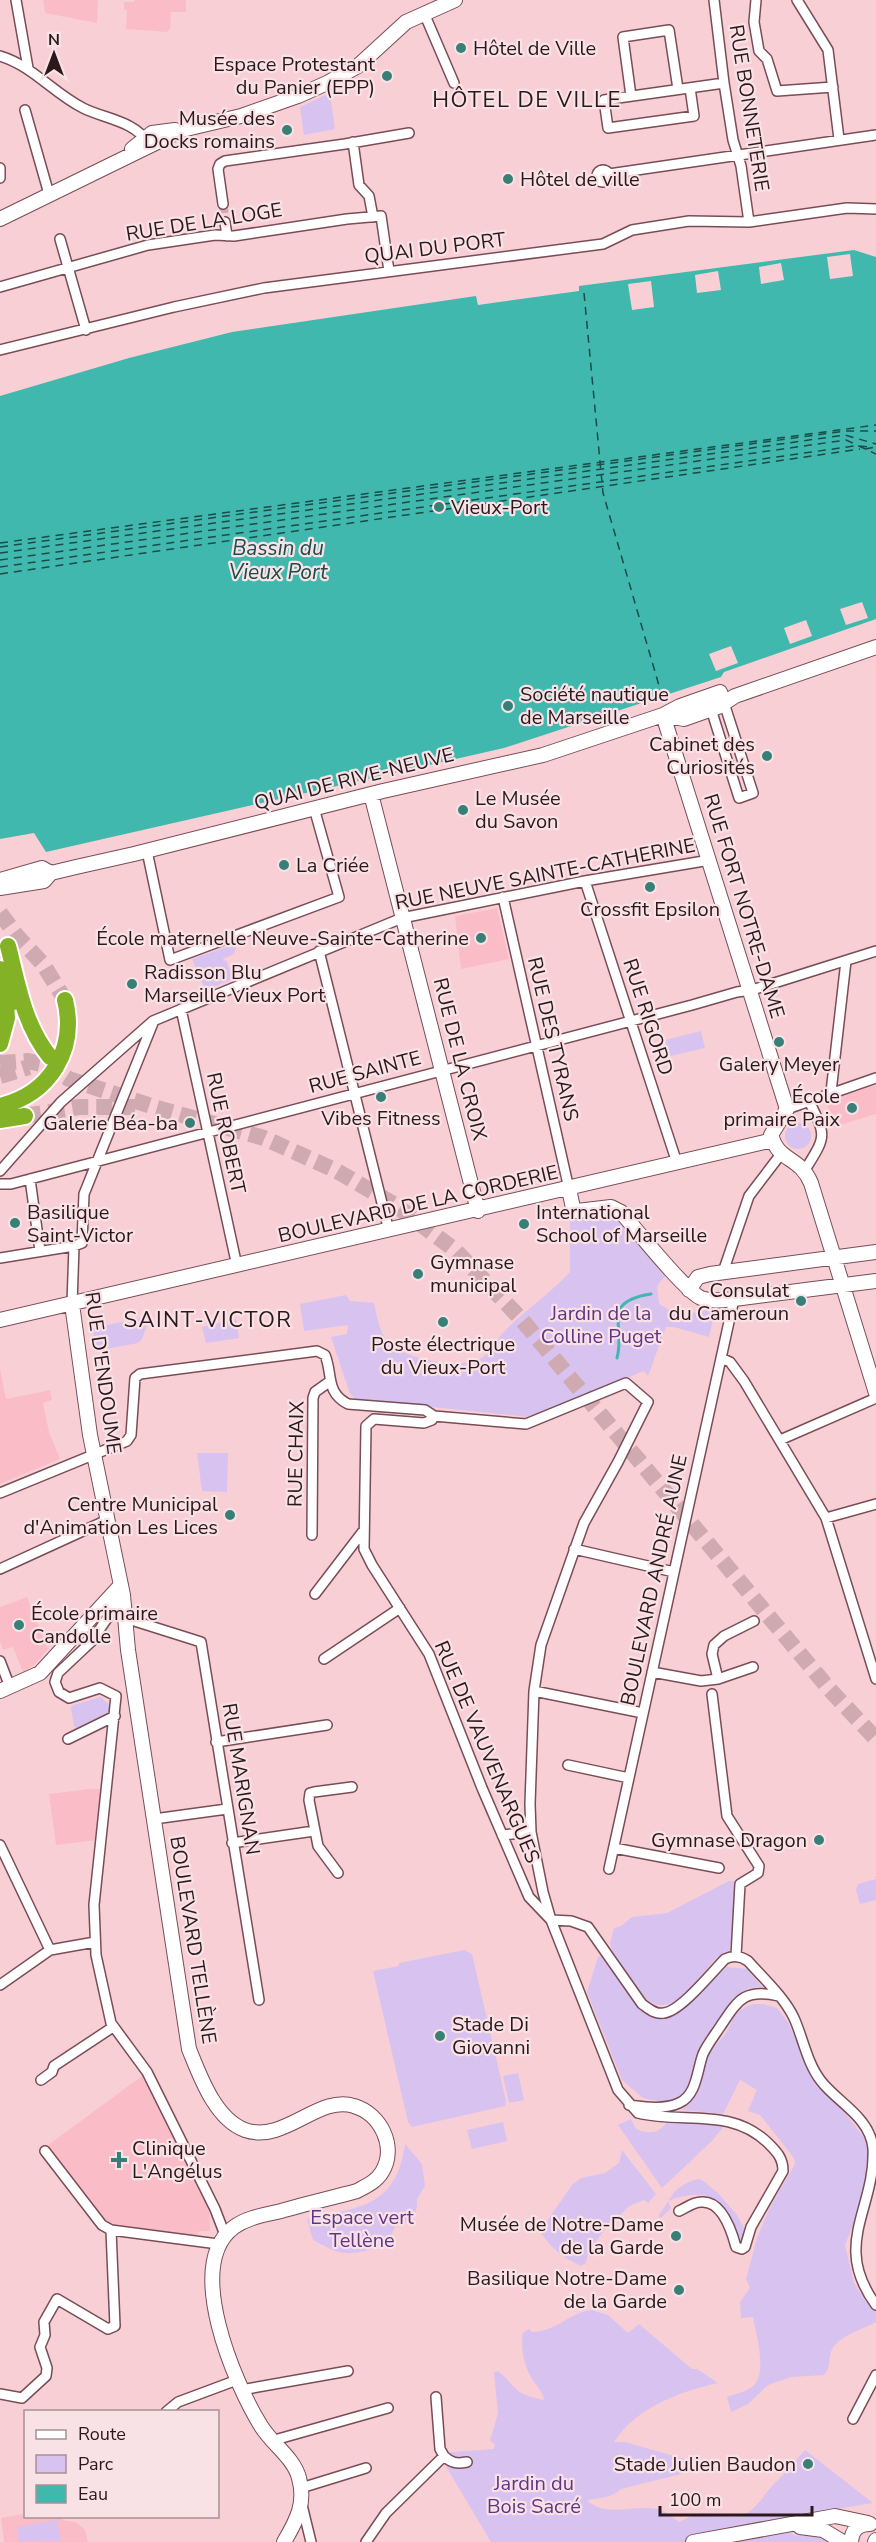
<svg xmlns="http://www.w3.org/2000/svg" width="876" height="2542" font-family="'Nunito Sans',sans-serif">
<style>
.built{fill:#fabdc8}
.green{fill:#d8c2f0}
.water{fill:#41b8ad}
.pier{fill:#f9cfd6}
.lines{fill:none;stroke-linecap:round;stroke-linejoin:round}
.stream{stroke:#41b8ad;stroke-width:3}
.ferry{stroke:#1a4c48;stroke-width:1.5;stroke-dasharray:8 6;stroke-linecap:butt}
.street-tunnel{stroke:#d0aab1;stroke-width:9;stroke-dasharray:9 4.5;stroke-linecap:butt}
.highway-tunnel{stroke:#d0aab1;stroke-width:16;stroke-dasharray:16 8;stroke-linecap:butt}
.street-casing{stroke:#794d56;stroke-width:12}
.secondary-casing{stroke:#794d56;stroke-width:16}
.highway-casing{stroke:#fff;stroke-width:20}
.street{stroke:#fff;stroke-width:9}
.secondary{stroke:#fff;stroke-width:14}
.highway{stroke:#84b227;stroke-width:16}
.poi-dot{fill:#387f78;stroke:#f8e2e6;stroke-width:2}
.labels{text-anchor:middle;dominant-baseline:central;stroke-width:4.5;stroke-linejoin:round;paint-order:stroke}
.poi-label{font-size:20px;fill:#2b181c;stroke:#f8e2e6;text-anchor:start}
.street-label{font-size:20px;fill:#2b181c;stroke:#f8e2e6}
.park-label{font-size:20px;fill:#613486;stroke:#f8e2e6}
.water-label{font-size:21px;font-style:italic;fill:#1a4c48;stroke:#f8e2e6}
.quarter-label{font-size:22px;letter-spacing:1.5px;fill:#2b181c;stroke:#f8e2e6}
</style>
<rect width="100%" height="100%" fill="#f9cfd6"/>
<path class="built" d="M43,0H98L97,23L45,13Z
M135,0H186V12H171L170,29L167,32L126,29L127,10L124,9V2H134Z
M497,908L509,959L461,969L455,916Z
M876,1085V1114L834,1127L826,1101Z
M0,1368L6,1399L50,1390L52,1400L43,1403L49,1432L60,1459L0,1484Z
M27,1597L48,1649L35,1664L23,1672L13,1647L3,1650L0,1642V1607Z
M89,1789H103L97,1840L56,1845L49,1794Z
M142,2076L200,2193L209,2206L210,2231H200L195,2237L114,2229L103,2223L44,2148Z
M25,2514L26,2516L62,2517L63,2520L76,2522L85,2530L88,2542H4L1,2518Z"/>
<path class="green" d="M330,93L335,129L304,135L300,107Z
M238,943L234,954L223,959L224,961L226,960L233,979L205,990L192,959Z
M701,1031L705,1048L670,1056L665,1040Z
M785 1136a13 13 0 1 1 26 0a13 13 0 1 1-26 0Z
M603,1212L617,1216L667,1274L657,1286L659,1304C691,1323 683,1312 716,1308L709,1337L674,1327H666L648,1376L644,1371L529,1417L364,1400L355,1398L350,1394L331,1337L347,1334L348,1325L304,1331L300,1304L346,1295L350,1301L374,1303C377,1316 379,1332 388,1342C404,1359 464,1372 484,1356C491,1351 496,1341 501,1335C522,1312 549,1295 570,1272V1221Z
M150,1316L142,1339L138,1343L95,1351L93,1328Z
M236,1319L239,1338L206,1343L202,1327Z
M197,1453H228L227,1492L202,1491Z
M101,1697L109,1705L110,1712L77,1728L74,1726L71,1708L73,1705Z
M876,1879V1900L860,1904L856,1890L858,1884Z
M729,1881H734L737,1888L730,1950C718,1954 711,1964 703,1974C654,2034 643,1997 612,1950L610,1943L614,1928L621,1926L632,1917L667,1913Z
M464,1950L472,1954L506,2101L505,2106L412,2127L408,2122L373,1971L399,1966V1963Z
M601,1956L637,2006L649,2014L660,2018L681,2008L727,1967L748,1969L762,1987L748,1988L733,1998L702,2043L686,2091L679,2097L661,2102L643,2098L622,2080L587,1992L598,1957Z
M753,2004H763L777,2008L788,2022L816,2086L841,2108L866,2140L869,2152L863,2200L845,2245L854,2283L866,2302L876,2311V2322C864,2329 835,2337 831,2352C828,2361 831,2367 824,2375L791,2377L768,2385L748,2404L731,2412L727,2397C735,2394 747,2392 753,2386C768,2373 756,2334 753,2317L741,2318L740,2302L750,2288L746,2279L757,2238L770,2207L795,2164L794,2158L760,2115L748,2111L757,2090L740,2080L723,2114L682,2110C703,2094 697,2080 705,2060C708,2052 717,2044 723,2037C735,2021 730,2012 753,2004Z
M518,2073L524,2100L509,2103L503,2076Z
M631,2119L636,2129C648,2135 660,2133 667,2122L724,2126L712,2141L662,2188L618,2125Z
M503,2122L507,2141L472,2149L467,2130Z
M405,2144L422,2164L425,2186L417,2199V2207L414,2217L395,2227L389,2239C380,2241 377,2248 368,2250C341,2257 336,2252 313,2240L307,2219C361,2207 396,2207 405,2144Z
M622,2150L656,2194L648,2203L644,2200L629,2206L618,2218L612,2220L588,2252L586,2263L581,2266C564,2258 549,2247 540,2231L572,2185L581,2178L605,2173L619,2163Z
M698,2179L702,2180L718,2193L737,2215L744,2228L742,2240L739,2241C730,2200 708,2185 668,2201L671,2208L661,2218L658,2216C673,2198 670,2187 698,2179Z
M591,2310L608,2315L628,2333L639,2324L692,2369H697L718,2383C679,2392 637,2407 614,2442H625L702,2464L681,2474L621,2489C611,2498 600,2498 587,2500C608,2521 643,2499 667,2513C671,2515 675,2519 679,2522C709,2506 704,2517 732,2517C754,2517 761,2497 774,2484C785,2473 795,2462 805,2450L873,2503L789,2517L793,2535L818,2536L831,2542H491L438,2453L494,2449L495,2444L490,2441L498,2413L494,2372L498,2371C520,2389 511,2393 544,2400C543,2391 536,2386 532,2379C524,2366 520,2347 523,2333L529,2329L532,2332C558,2331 567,2314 591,2310Z
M57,2520L61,2541L19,2542L17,2527Z"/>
<path class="water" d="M854,250L876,257V619L724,672L721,677L504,748L46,852L34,833L0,839V396L129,358L232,332L476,296L478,305L579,291V286Z"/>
<path class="pier" d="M850,254L853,276L830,279L827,257Z
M781,263L784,280L761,284L759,267Z
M718,271L721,290L697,293L695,275Z
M651,281L654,307L632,310L628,284Z
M862,602L868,618L846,625L840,609Z
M806,620L812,636L790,644L784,628Z
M731,646L738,663L716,671L709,654Z"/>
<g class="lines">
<path class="stream" d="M617,1358C626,1325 600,1302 651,1294"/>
<path class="ferry" d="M584,293L603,493L660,689
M859,446L869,447
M865,449L876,447
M0,543L876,425
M0,547L845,431H876
M0,553L845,435L876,444
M0,560L846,440L876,454
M0,567L854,446
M0,574L860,449"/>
<path class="street-tunnel" d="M223,204L225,222"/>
<path class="highway-tunnel" d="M0,913L17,936L43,964L65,1000
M0,1063L28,1061L55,1067
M46,1064L69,1079L154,1107L264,1138L337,1171L395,1205L455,1250L522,1320L830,1690L876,1739
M0,1076L29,1067
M25,1116L79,1107H135"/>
<g class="street-casing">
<path id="street" d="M16,0L28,68
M714,0L724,83L733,140L741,166L749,222
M756,0L754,22L759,51L767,59L777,91L833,87
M797,0L828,50L839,139
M424,13L454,83
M0,56C33,66 53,93 83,108C105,119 135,121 148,143
M690,88L694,116L608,128L604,100L724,83
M631,96L623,37L669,30L678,89
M25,110L49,194
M353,142L359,185L369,196L373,217
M0,168V178
M597 176a6 6 0 1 1 12 0a6 6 0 1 1-12 0Z
M609,174L876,135
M223,204L218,169L220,164L225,161L345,144L409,133
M225,222L227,236
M60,239L86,330
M0,287L148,245L215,235L234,236L347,219L381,216L389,271
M0,350L174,307L264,288L603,244L632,230L689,221L749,222L847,208L876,209
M711,709L739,798L753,793L724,703
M147,851L170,960L339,897L314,808
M585,881L677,1163
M503,897L569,1189
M319,951L389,1231
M181,1009L237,1266
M831,1092L846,961
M787,1109L876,1078
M805,1170C826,1136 827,1137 809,1101
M0,1171L61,1102L153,1021L402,918L585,881L710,860
M30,1179L40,1251
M0,1184H11L692,1005L737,992L752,990L876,951
M0,1258L74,1246
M723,1272L749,1196L781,1154
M72,1304L74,1246L82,1243L84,1194L153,1023
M721,1358L730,1362L744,1381L826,1518L876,1679
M434,1416L526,1424L626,1383L648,1402L618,1462L584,1523L541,1645L534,1691L530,1804L531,1832L543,1892L551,1920L618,2090L638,2113C684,2124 731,2107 768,2143C777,2152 783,2158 783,2171L751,2227L745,2247L742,2249L736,2247C732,2232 722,2200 701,2202C693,2202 686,2208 679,2211
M434,1416L432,1420L424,1423L374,1419L366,1426L364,1549L372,1565L429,1654L482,1788L529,1897L550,1919
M780,1440L876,1398
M0,1493L127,1441L131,1435L135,1378L140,1374L317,1351L325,1355C333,1374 325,1392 348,1404L425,1410L434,1416
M826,1518L876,1504
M312,1535L313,1398L315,1392L329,1382
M574,1549L674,1572
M0,1569L107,1520
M315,1594L364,1530
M123,1595L91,1642L58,1673L55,1682L59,1692L69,1698L100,1688L116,1696L94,1905L96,1955L111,2023L147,2072L215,2209L225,2235
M125,1618L201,1642L259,2000
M324,1659L400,1608
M0,1661L10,1687
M652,1672L701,1681L718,1679L753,1667
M718,1679L712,1654L714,1645L724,1636L754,1621
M534,1691L643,1713
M712,1694L727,1816L759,1866L758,1873L740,1884L736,1956
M68,1739L115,1716
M216,1742L327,1725
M568,1765L629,1778
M154,1819L227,1809
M502,1835L531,1832
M232,1843L314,1831
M0,1845L50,1950
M614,1848L719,1868
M609,1869L734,1299
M338,1873L318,1846L309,1800L310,1793L314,1792L352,1787
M551,1920L571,1921L588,1927L642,2004C648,2008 655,2015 664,2013C681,2011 712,1972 725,1959C733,1955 741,1956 748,1961C764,1979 784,1997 794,2018C803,2038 807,2063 821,2081C837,2102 870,2117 873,2148C876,2209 831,2244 876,2305
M0,1985L50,1950L95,1942
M41,2080L52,2072L54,2066L113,2027
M629,2105C645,2107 664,2110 679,2103C697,2095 697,2070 703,2054C707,2045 714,2036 720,2027C738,2000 744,1988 779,1996
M45,2151L102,2225L111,2230L218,2244
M241,2390L348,2371
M0,2394L22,2398L46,2376L47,2368L40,2347L45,2335L44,2322L57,2299L108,2329L115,2326L111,2230
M436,2397L440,2449L444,2456
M166,2412L178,2402L237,2380
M853,2419L876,2375
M271,2441L388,2408
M301,2488L366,2468
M302,2505L311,2542
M366,2542L386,2513L444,2456C451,2463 457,2464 467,2462"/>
</g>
<g class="secondary-casing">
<path id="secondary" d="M132,149L152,133L175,130
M0,219L182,130L241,116L298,96L327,83L358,66L406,22L455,0
M663,715L787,1109L771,1135C779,1163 799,1155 811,1183L876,1393
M663,715L684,719L718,707L735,696L876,647
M371,794L478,1211
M0,880L42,868L51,873
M0,888L44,881L51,873L76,867L134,854L383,791L543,755L663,715L680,706L720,692L724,703
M569,1189L573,1208L577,1211L611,1207L621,1212C636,1229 684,1290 701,1298C712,1302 723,1300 734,1299L876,1281
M689,1290L698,1277L710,1274L876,1252
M72,1304L90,1435L123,1595L128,1650L189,2049C200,2076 215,2119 245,2130C284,2144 319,2094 354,2106C381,2114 397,2147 382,2172C376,2182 366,2186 357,2191C331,2198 306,2204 281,2211C265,2215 248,2217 234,2227C183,2265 235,2384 261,2426C272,2444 294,2458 299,2478C306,2503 297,2520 284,2542
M0,1320L773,1140
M0,1691L40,1673L121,1585
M800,2527L823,2530L843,2542
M693,2542L835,2516L868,2523
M851,2542C852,2530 858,2524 870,2524
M875,2542L876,2540"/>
</g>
<g class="highway-casing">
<path id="highway" d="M8,946C18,985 24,1025 50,1057
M0,969L13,1002
M0,1044L7,1018L5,991
M0,1106C50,1094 77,1050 65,1000
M0,1120L25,1116"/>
</g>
<use href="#street" class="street"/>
<use href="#secondary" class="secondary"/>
<use href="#highway" class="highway"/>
</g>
<g class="poi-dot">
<circle cx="461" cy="48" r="6"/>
<circle cx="387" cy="76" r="6"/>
<circle cx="287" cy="130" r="6"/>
<circle cx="508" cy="179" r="6"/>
<circle cx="439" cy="507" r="6"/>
<circle cx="508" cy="706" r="6"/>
<circle cx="767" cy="756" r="6"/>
<circle cx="463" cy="810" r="6"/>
<circle cx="284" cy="865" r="6"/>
<circle cx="650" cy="887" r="6"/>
<circle cx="481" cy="938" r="6"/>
<circle cx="132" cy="984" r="6"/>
<circle cx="779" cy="1042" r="6"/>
<circle cx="381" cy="1097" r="6"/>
<circle cx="852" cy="1108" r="6"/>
<circle cx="190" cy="1123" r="6"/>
<circle cx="15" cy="1223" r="6"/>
<circle cx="524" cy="1224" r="6"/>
<circle cx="418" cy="1274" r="6"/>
<circle cx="801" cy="1301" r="6"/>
<circle cx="443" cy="1322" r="6"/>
<circle cx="230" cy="1515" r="6"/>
<circle cx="19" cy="1625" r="6"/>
<circle cx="819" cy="1840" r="6"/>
<circle cx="440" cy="2036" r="6"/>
<path d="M116 2151h6v6h6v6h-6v6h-6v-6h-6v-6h6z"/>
<circle cx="676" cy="2236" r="6"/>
<circle cx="679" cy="2290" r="6"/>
<circle cx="808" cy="2464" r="6"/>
</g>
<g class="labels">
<g class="poi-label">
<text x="473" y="48">Hôtel de Ville</text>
<text x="375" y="64" text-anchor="end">Espace Protestant<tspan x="375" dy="23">du Panier (EPP)</tspan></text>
<text x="275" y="118" text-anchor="end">Musée des<tspan x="275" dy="23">Docks romains</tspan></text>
<text x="520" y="179">Hôtel de ville</text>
<text x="451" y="507">Vieux-Port</text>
<text x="520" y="694">Société nautique<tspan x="520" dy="23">de Marseille</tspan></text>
<text x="755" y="744" text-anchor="end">Cabinet des<tspan x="755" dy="23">Curiosités</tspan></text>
<text x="475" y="798">Le Musée<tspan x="475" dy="23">du Savon</tspan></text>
<text x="296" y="865">La Criée</text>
<text x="650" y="909" text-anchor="middle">Crossfit Epsilon</text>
<text x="469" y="938" text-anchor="end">École maternelle Neuve-Sainte-Catherine</text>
<text x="144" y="972">Radisson Blu<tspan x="144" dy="23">Marseille Vieux Port</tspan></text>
<text x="779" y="1064" text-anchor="middle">Galery Meyer</text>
<text x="840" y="1096" text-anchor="end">École<tspan x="840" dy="23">primaire Paix</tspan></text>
<text x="381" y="1118" text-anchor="middle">Vibes Fitness</text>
<text x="178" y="1123" text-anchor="end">Galerie Béa-ba</text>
<text x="27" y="1212">Basilique<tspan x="27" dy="23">Saint-Victor</tspan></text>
<text x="536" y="1212">International<tspan x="536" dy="23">School of Marseille</tspan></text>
<text x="430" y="1262">Gymnase<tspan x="430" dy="23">municipal</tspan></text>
<text x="789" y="1290" text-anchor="end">Consulat<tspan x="789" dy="23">du Cameroun</tspan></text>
<text x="443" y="1344" text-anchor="middle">Poste électrique<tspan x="443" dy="23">du Vieux-Port</tspan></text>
<text x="218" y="1504" text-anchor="end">Centre Municipal<tspan x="218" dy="23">d'Animation Les Lices</tspan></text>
<text x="31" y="1613">École primaire<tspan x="31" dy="23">Candolle</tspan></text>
<text x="807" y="1840" text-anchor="end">Gymnase Dragon</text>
<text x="452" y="2024">Stade Di<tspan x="452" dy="23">Giovanni</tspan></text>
<text x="132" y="2148">Clinique<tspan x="132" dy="23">L'Angélus</tspan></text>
<text x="664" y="2224" text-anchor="end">Musée de Notre-Dame<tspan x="664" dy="23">de la Garde</tspan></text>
<text x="667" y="2278" text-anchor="end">Basilique Notre-Dame<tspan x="667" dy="23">de la Garde</tspan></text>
<text x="796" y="2464" text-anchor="end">Stade Julien Baudon</text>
</g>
<g class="street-label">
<text transform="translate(749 108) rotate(81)">RUE BONNETERIE</text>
<text transform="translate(204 222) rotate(-9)">RUE DE LA LOGE</text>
<text transform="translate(435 248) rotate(-7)">QUAI DU PORT</text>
<text transform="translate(354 779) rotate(-14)">QUAI DE RIVE-NEUVE</text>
<text transform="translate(545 874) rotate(-11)">RUE NEUVE SAINTE-CATHERINE</text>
<text transform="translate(744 906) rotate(73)">RUE FORT NOTRE-DAME</text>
<text transform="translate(648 1017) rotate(72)">RUE RIGORD</text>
<text transform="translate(553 1039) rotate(77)">RUE DES TYRANS</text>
<text transform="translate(460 1059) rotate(76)">RUE DE LA CROIX</text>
<text transform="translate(365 1072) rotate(-15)">RUE SAINTE</text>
<text transform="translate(226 1133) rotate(78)">RUE ROBERT</text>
<text transform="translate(418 1204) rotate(-13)">BOULEVARD DE LA CORDERIE</text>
<text transform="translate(103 1373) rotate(82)">RUE D'ENDOUME</text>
<text transform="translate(296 1454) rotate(-89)">RUE CHAIX</text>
<text transform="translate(654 1580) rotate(-78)">BOULEVARD ANDRÉ AUNE</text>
<text transform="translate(487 1752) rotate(67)">RUE DE VAUVENARGUES</text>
<text transform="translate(241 1779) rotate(81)">RUE MARIGNAN</text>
<text transform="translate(193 1940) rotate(81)">BOULEVARD TELLÈNE</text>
</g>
<g class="park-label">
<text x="601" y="1313">Jardin de la<tspan x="601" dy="23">Colline Puget</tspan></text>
<text x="362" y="2217">Espace vert<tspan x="362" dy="23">Tellène</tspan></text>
<text x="534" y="2483">Jardin du<tspan x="534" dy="23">Bois Sacré</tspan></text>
</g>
<g class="water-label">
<text x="278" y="548">Bassin du<tspan x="278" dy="24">Vieux Port</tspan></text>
</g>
<g class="quarter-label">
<text x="527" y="100">HÔTEL DE VILLE</text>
<text x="208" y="1320">SAINT-VICTOR</text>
</g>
</g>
<rect x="24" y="2410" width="195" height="108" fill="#f8e2e6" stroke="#a69195" stroke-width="1.5"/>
<rect x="36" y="2430" width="30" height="9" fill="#ffffff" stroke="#a69195" stroke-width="1.5"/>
<text x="78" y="2440" font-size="18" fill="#2b181c">Route</text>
<rect x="36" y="2455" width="30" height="18" fill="#d8c2f0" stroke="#a69195" stroke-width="1.5"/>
<text x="78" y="2470" font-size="18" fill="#2b181c">Parc</text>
<rect x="36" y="2485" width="30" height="18" fill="#41b8ad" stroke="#a69195" stroke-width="1.5"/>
<text x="78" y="2500" font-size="18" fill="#2b181c">Eau</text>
<g transform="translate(54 54)" stroke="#f8e2e6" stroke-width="4.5" paint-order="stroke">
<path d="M0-4.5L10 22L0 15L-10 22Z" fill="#2b181c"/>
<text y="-9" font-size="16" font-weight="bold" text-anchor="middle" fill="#2b181c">N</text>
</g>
<path d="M660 2506v9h152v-9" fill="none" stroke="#2b181c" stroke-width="3"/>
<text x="669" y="2506" font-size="18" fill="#2b181c" stroke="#f8e2e6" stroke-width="4.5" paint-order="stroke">100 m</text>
</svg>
